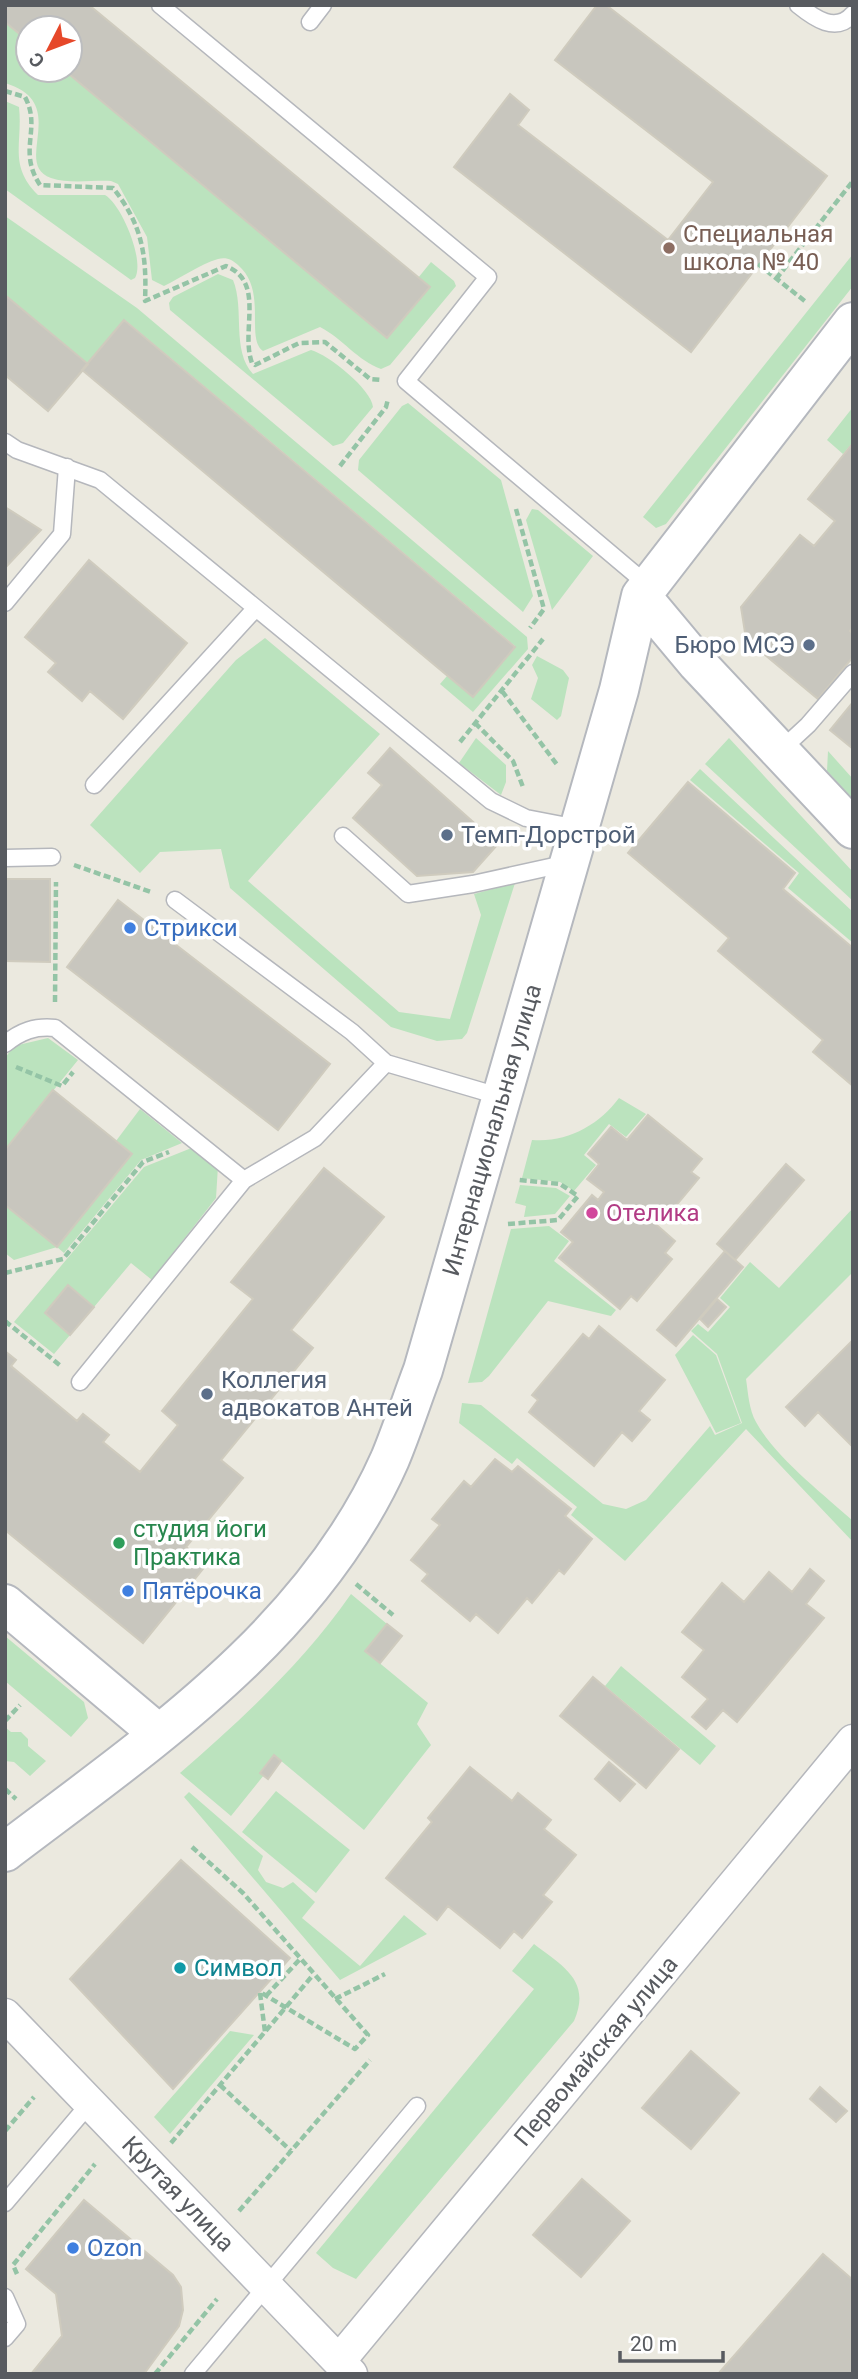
<svg xmlns="http://www.w3.org/2000/svg" width="858" height="2379" font-family="Roboto,sans-serif">
<style>
.green{fill:#bbe3be}
.building{fill:#c8c6be;stroke:#cfcbbe;stroke-width:2}
.lines{fill:none;stroke-linecap:round;stroke-linejoin:round}
.lane-casing{stroke:#b5b7bc;stroke-width:19}
.street-casing{stroke:#b5b7bc;stroke-width:35}
.secondary-casing{stroke:#b5b8be;stroke-width:42}
.path{stroke:#94c4a6;stroke-width:4.5;stroke-dasharray:7 3.5;stroke-linecap:butt}
.lane{stroke:#fff;stroke-width:16}
.street{stroke:#fff;stroke-width:32}
.secondary{stroke:#fff;stroke-width:38}
.education-dot{fill:#8d6e63;stroke:#fff;stroke-width:2.5}
.service-dot{fill:#5c6f8a;stroke:#fff;stroke-width:2.5}
.shop-dot{fill:#3f7fe0;stroke:#fff;stroke-width:2.5}
.hotel-dot{fill:#d1479c;stroke:#fff;stroke-width:2.5}
.leisure-dot{fill:#2e9e5b;stroke:#fff;stroke-width:2.5}
.culture-dot{fill:#0f9aa8;stroke:#fff;stroke-width:2.5}
.labels{text-anchor:middle;dominant-baseline:central;stroke-width:7;stroke-linejoin:round;paint-order:stroke}
.education-label{font-size:24px;fill:#785e54;stroke:#fff;text-anchor:start}
.service-label{font-size:24px;fill:#4e5e75;stroke:#fff;text-anchor:start}
.shop-label{font-size:24px;fill:#366cbe;stroke:#fff;text-anchor:start}
.street-label{font-size:24px;fill:#585b60;stroke:#fff}
.hotel-label{font-size:24px;fill:#b23c85;stroke:#fff;text-anchor:start}
.leisure-label{font-size:24px;fill:#27864d;stroke:#fff;text-anchor:start}
.culture-label{font-size:24px;fill:#0d838f;stroke:#fff;text-anchor:start}
</style>
<rect width="100%" height="100%" fill="#ebe9df"/>
<path class="green" d="M5,22L28,41V70H64L387,338L429,287L418,278L431,262L454,281L456,286L390,365L381,369C358,361 342,338 320,327L263,351C245,338 268,291 238,265C232,260 227,257 218,259C200,264 181,278 164,286L152,280L147,237L118,184L111,181C93,180 68,184 51,178C11,164 72,103 5,83Z
M5,101L19,107C23,143 8,165 38,195H105C122,205 145,261 135,278L131,280L5,189Z
M5,216L137,308L527,637L528,649L473,712L440,684L447,676L473,697L515,646L125,320L88,364L5,295Z
M853,254V286L666,524L656,528L643,517Z
M218,274L233,280C245,309 231,350 253,374L311,350C329,355 371,389 373,407L343,443L333,446L170,310L169,303L173,297Z
M408,403L501,480L533,596L523,612L358,470L359,460L402,406Z
M853,407V442L843,454L827,440Z
M532,509L538,510L593,556L552,610L526,520Z
M265,638L380,734L248,881L399,1012L450,1019L481,915L474,894L515,883L467,1033L462,1039L437,1041L391,1027L230,888L221,849L160,852L140,873L90,825L236,660Z
M537,656L563,670L569,678L561,716L557,720L531,699L538,678L532,665Z
M476,738L506,765V782L501,795L459,763Z
M729,738L853,872V901L705,764Z
M828,751L853,779V799L827,771Z
M700,769L853,912V943L788,888L799,873L690,780Z
M48,1038L78,1060L5,1150V1058L14,1046Z
M619,1098L646,1114L626,1137L609,1124L584,1155L596,1165L574,1191L560,1182L522,1178L532,1140C567,1143 599,1125 619,1098Z
M140,1109L182,1143L141,1160L64,1253L57,1247L14,1260L5,1253V1205L132,1154L116,1141Z
M194,1147L218,1166L216,1198L152,1280L131,1263L94,1307L68,1286L45,1313L70,1335L54,1354L14,1322L144,1167Z
M520,1185L556,1188L570,1196L555,1214L524,1217L526,1206L515,1203Z
M853,1208V1272L746,1379C748,1392 749,1410 756,1422C775,1457 823,1494 853,1521V1542L746,1429L625,1561L571,1515L577,1507L517,1458L512,1464L459,1423L462,1403L481,1405L603,1504L626,1509L646,1500L710,1426L715,1435L742,1423L717,1354L691,1331L698,1324L708,1332L730,1307L720,1298L750,1262L779,1288Z
M549,1226L569,1241L554,1261L616,1310L611,1316L548,1301L489,1376L482,1382L468,1383L511,1229Z
M693,1335L716,1355L741,1423L716,1433L675,1355Z
M351,1594L387,1624L365,1651L428,1703L417,1724L431,1745L364,1830L274,1755L260,1772L264,1775L231,1816L180,1773C243,1718 303,1663 351,1594Z
M5,1636L84,1702L88,1718L71,1737L5,1681Z
M621,1666L716,1746L700,1765L605,1686Z
M5,1727L11,1732H21L28,1739V1746L46,1761L30,1776L14,1762L5,1761Z
M276,1791L350,1850L316,1893L242,1832Z
M189,1792L263,1856L258,1870L266,1882L283,1888L293,1882L315,1902L302,1918L360,1966L404,1915L427,1934L340,1980L184,1797Z
M534,1944C562,1966 592,1980 574,2021L356,2279L333,2268L316,2253L534,1989L512,1971Z
M230,2031L254,2035L170,2134L154,2117Z"/>
<path class="building" d="M5,5H89L430,287L387,338L64,70H70V28H28V41L5,22Z
M597,5H606L827,176L691,352L454,167L510,94L529,110L518,125L668,240L713,182L555,60Z
M5,295L88,364L48,411L5,375Z
M124,320L515,647L473,697L82,370Z
M853,443V627L850,631L853,634V657L818,699L746,639L741,607L800,535L814,546L835,521L808,499Z
M5,507L41,530L5,568Z
M89,560L187,643L123,719L90,691L82,701L48,672L56,663L25,637Z
M853,702V749L830,730Z
M390,748L498,844L473,872L417,876L353,818L382,785L368,773Z
M688,782L795,873L783,889L853,948V1086L813,1052L823,1040L718,951L729,938L628,853Z
M5,879H50V962L5,961Z
M118,900L330,1064L278,1130L67,967Z
M53,1090L132,1154L57,1247L5,1205V1150Z
M648,1115L702,1159L691,1172L699,1178L665,1219L657,1213L651,1220L675,1241L665,1253L672,1259L637,1301L631,1296L620,1309L559,1258L573,1242L561,1232L592,1195L598,1200L604,1192L587,1179L599,1164L588,1154L611,1127L627,1140Z
M786,1164L804,1180L735,1260L717,1244Z
M324,1168L384,1217L291,1330L313,1348L221,1460L243,1478L186,1547L207,1564L143,1643L5,1530V1351L16,1360L11,1366L77,1421L83,1414L109,1435L103,1442L140,1472L178,1425L162,1411L253,1299L231,1282Z
M725,1251L743,1267L676,1346L657,1330Z
M68,1285L94,1307L70,1335L45,1313Z
M717,1299L726,1307L708,1327L700,1319Z
M599,1326L665,1380L639,1411L650,1420L632,1441L622,1432L594,1466L529,1412L538,1400L532,1395L583,1334L589,1339Z
M853,1340V1447L818,1412L805,1426L786,1407Z
M495,1459L512,1472L518,1466L571,1509L565,1516L592,1539L564,1574L559,1570L532,1603L527,1598L498,1633L476,1614L470,1621L422,1581L428,1574L411,1560L440,1525L432,1519L464,1481L471,1487Z
M810,1569L824,1581L806,1604L824,1618L737,1722L723,1710L706,1729L692,1717L708,1699L682,1677L704,1650L682,1632L722,1583L744,1602L769,1572L792,1592Z
M387,1624L402,1636L380,1663L365,1651Z
M593,1677L679,1749L646,1788L560,1716Z
M274,1755L281,1761L268,1779L260,1773Z
M609,1762L635,1784L620,1801L595,1779Z
M470,1767L512,1801L518,1793L551,1820L544,1829L576,1855L543,1895L552,1902L522,1938L514,1931L500,1948L448,1906L437,1920L386,1878L432,1822L428,1818Z
M181,1860L290,1958L173,2089L70,1979Z
M691,2051L739,2093L691,2149L642,2108Z
M820,2087L847,2111L836,2122L810,2099Z
M582,2179L630,2221L581,2277L533,2235Z
M84,2200L173,2275L181,2287L183,2310L179,2326L144,2374H31L62,2336L56,2294L26,2269Z
M823,2254L853,2280V2374H718Z"/>
<g class="lines">
<g class="lane-casing">
<path id="lane" d="M160,5L488,277L406,381L649,586
M798,5C814,18 836,34 853,14
M310,22L323,5
M5,442L17,450L100,480L491,801L526,818L578,828
M5,603L62,534L67,467
M781,750L808,725L853,673
M94,785L255,609
M343,836L408,894L473,884L568,863
M5,858L52,857
M175,900L352,1032L386,1063L502,1097
M5,1044C21,1031 35,1026 55,1028L244,1180
M80,1382L244,1180L315,1138L386,1063
M5,2203L90,2103
M5,2297L17,2324L5,2338
M193,2374L417,2106"/>
</g>
<g class="street-casing">
<path id="street" d="M5,2015L351,2374
M339,2361L853,1741"/>
</g>
<g class="secondary-casing">
<path id="secondary" d="M641,596L697,663L853,829
M5,1604L159,1734
M5,1852C151,1741 313,1633 390,1459C402,1430 412,1399 423,1370L619,690L641,596L853,322"/>
</g>
<path class="path" d="M5,91L25,97C42,129 17,150 40,185L113,188C142,224 147,255 145,301L226,266C266,282 240,331 252,363L255,365L299,343L325,342L370,379L382,380
M758,264L806,302
M776,279L853,181
M340,466L386,407L388,399
M516,509L544,609L530,628
M502,691L558,766
M475,723L513,761L523,787
M460,742L543,639
M74,865L151,892
M55,1002L56,882
M16,1067L62,1086L73,1072
M508,1224L558,1220L578,1196L560,1184L519,1180
M5,1273L63,1259L143,1162L169,1152
M5,1321L62,1367
M356,1584L393,1615
M5,1721L20,1705
M5,1789L16,1799
M192,1847L243,1893L368,2035L355,2049L260,1992
M260,1993L265,2032
M266,1996L300,1959
M335,1999L385,1974
M220,2085L291,2151
M5,2131L34,2097
M171,2143L313,1975
M239,2211L370,2060
M17,2274L13,2265L95,2164
M155,2374L217,2299"/>
<use href="#lane" class="lane"/>
<use href="#street" class="street"/>
<use href="#secondary" class="secondary"/>
</g>
<circle class="education-dot" cx="669" cy="248" r="7"/>
<g class="service-dot">
<circle cx="809" cy="645" r="7"/>
<circle cx="447" cy="835" r="7"/>
<circle cx="207" cy="1394" r="7"/>
</g>
<g class="shop-dot">
<circle cx="130" cy="928" r="7"/>
<circle cx="128" cy="1591" r="7"/>
<circle cx="73" cy="2248" r="7"/>
</g>
<circle class="hotel-dot" cx="592" cy="1213" r="7"/>
<circle class="leisure-dot" cx="119" cy="1543" r="7"/>
<circle class="culture-dot" cx="180" cy="1968" r="7"/>
<g class="labels">
<g class="education-label">
<text x="683" y="234">Специальная<tspan x="683" dy="28">школа № 40</tspan></text>
</g>
<g class="service-label">
<text x="795" y="645" text-anchor="end">Бюро МСЭ</text>
<text x="461" y="835">Темп-Дорстрой</text>
<text x="221" y="1380">Коллегия<tspan x="221" dy="28">адвокатов Антей</tspan></text>
</g>
<g class="shop-label">
<text x="144" y="928">Стрикси</text>
<text x="142" y="1591">Пятёрочка</text>
<text x="87" y="2248">Ozon</text>
</g>
<g class="street-label">
<text transform="translate(492 1130) rotate(-74)">Интернациональная улица</text>
<text transform="translate(596 2051) rotate(-50)">Первомайская улица</text>
<text transform="translate(178 2194) rotate(46)">Крутая улица</text>
</g>
<g class="hotel-label">
<text x="606" y="1213">Отелика</text>
</g>
<g class="leisure-label">
<text x="133" y="1529">студия йоги<tspan x="133" dy="28">Практика</tspan></text>
</g>
<g class="culture-label">
<text x="194" y="1968">Символ</text>
</g>
</g>
<rect width="858" height="2379" fill="none" stroke="#585b60" stroke-width="14"/>
<g transform="translate(49 49) rotate(228)"><circle r="33" fill="#ffffff" stroke="#bcbdbf" stroke-width="2"/>
<path d="M0-5L12 26L0 18L-12 26Z" fill="#e6482a"/>
<text y="-10" font-size="19" font-weight="bold" text-anchor="middle" fill="#585b60">С</text>
</g>
<path d="M620 2351v10h103v-10" fill="none" stroke="#585b60" stroke-width="3.5"/>
<text x="630" y="2351" font-size="21" fill="#585b60" stroke="#ffffff" stroke-width="5" paint-order="stroke">20 m</text>
</svg>
